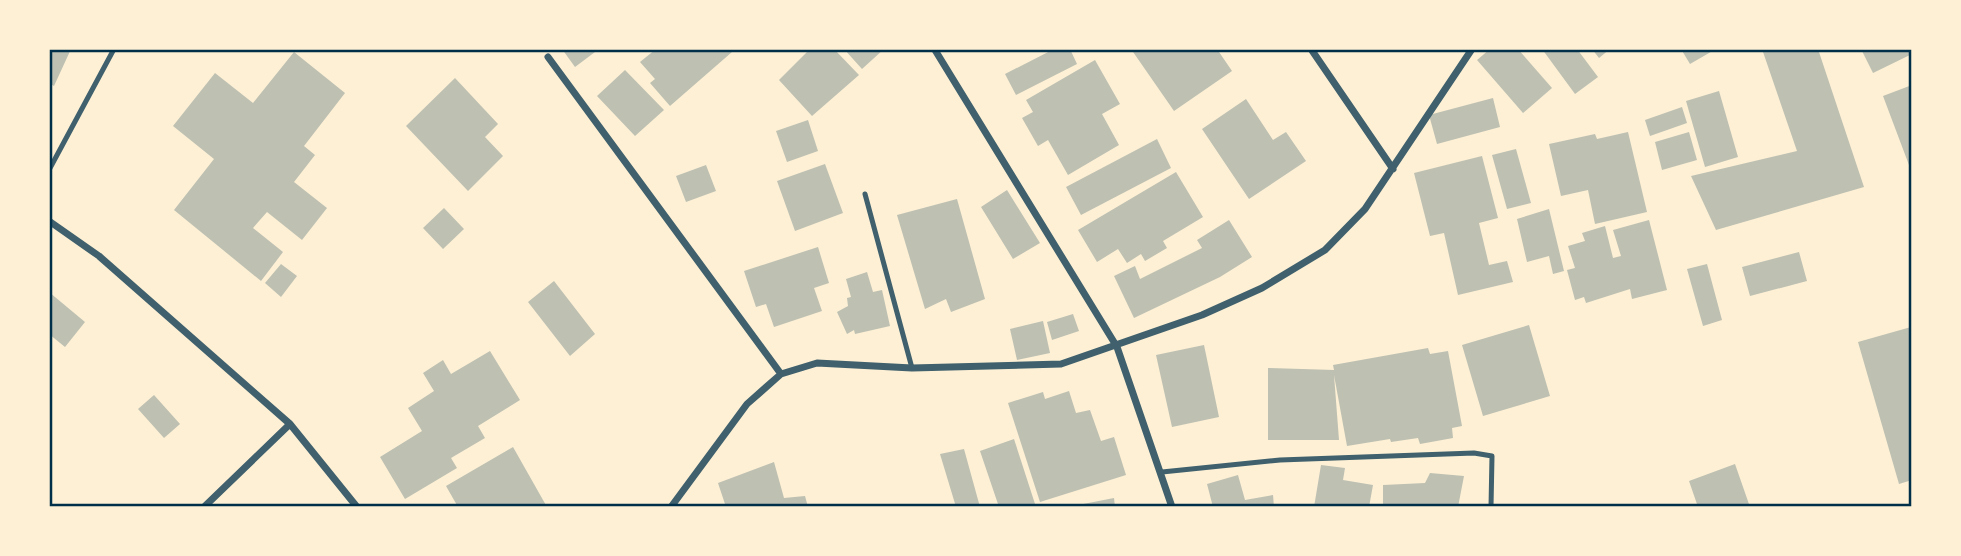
<svg xmlns="http://www.w3.org/2000/svg" width="1961" height="556" font-family="'Space Grotesk',sans-serif">
<style>
.building{fill:#bec0b2}
.lines{fill:none;stroke-linecap:round;stroke-linejoin:round}
.service{stroke:#3f606c;stroke-width:5}
.minor{stroke:#3f606c;stroke-width:7}
.neatline{fill:none;stroke:#003049;stroke-width:2.5}
</style>
<rect width="100%" height="100%" fill="#fdf0d5"/>
<path class="building" d="M49,49H71L54,86L49,83Z
M562,49H593L595,52L575,67Z
M656,49H729L732,52L670,106L650,83L655,79L640,62Z
M810,49H834L859,75L812,116L779,80Z
M844,49H884L862,69Z
M1054,49H1070L1077,64L1016,95L1005,74Z
M1131,49H1217L1232,71L1174,111Z
M1490,49H1518L1552,88L1523,113L1477,60Z
M1542,49H1577L1598,77L1575,94Z
M1592,49H1610L1599,58Z
M1681,49H1716L1690,64Z
M1762,49H1818L1864,187L1716,230L1691,176L1797,151Z
M1861,49H1912V54L1873,73Z
M294,52L345,93L304,146L315,155L294,182L327,208L302,240L267,212L253,228L283,252L261,281L174,210L214,159L173,126L215,73L253,103Z
M1095,60L1120,104L1102,114L1119,145L1068,175L1048,140L1038,146L1022,118L1033,112L1026,100Z
M625,70L664,110L635,136L597,96Z
M455,78L498,124L485,137L503,156L468,191L406,126Z
M1912,85V173L1883,96Z
M1719,91L1738,157L1705,167L1686,101Z
M1493,98L1500,127L1437,144L1429,115Z
M1246,99L1273,140L1286,132L1306,161L1249,199L1202,129Z
M1682,107L1687,123L1650,136L1645,120Z
M808,120L818,151L787,162L776,131Z
M1628,132L1647,212L1595,224L1588,190L1561,196L1549,144L1595,134L1597,139Z
M1689,132L1697,160L1662,170L1655,142Z
M1157,139L1171,168L1081,215L1066,187Z
M1516,149L1531,203L1507,209L1492,155Z
M1482,156L1498,218L1479,223L1489,265L1507,261L1513,282L1458,295L1444,233L1430,236L1414,173Z
M825,164L843,213L795,231L777,181Z
M706,165L716,191L686,202L676,176Z
M1176,172L1203,217L1163,241L1167,248L1145,261L1141,254L1127,263L1118,249L1097,262L1078,230Z
M1007,190L1040,243L1013,259L981,207Z
M957,199L985,299L951,312L946,299L925,309L897,215Z
M444,208L464,229L443,249L423,228Z
M1549,209L1564,271L1553,274L1549,256L1527,262L1517,219Z
M1229,220L1252,257L1220,277L1134,318L1114,276L1135,266L1140,279L1202,248L1197,240Z
M1649,220L1667,290L1632,299L1630,289L1586,303L1584,297L1575,300L1567,270L1575,268L1568,246L1585,241L1582,233L1605,226L1613,258L1621,256L1613,230Z
M818,247L829,283L814,288L822,311L774,327L766,304L756,307L744,271Z
M1799,252L1807,281L1750,296L1742,267Z
M281,264L297,276L281,297L265,283Z
M1707,264L1722,320L1703,326L1687,269Z
M867,272L873,292L882,290L890,326L855,334L854,330L847,334L837,312L848,306L847,298L851,297L846,279Z
M554,281L595,334L570,356L528,302Z
M49,292L85,322L65,347L49,334Z
M1073,314L1079,331L1052,340L1047,322Z
M1043,321L1050,353L1017,360L1010,329Z
M1529,325L1550,396L1483,416L1462,345Z
M1911,327L1912,480L1899,484L1858,342Z
M1204,345L1219,417L1172,427L1156,355Z
M1428,348L1430,354L1448,351L1462,426L1452,428L1453,438L1420,444L1418,438L1391,442L1390,439L1347,446L1334,375L1339,440H1268V368L1334,370L1333,365Z
M490,351L520,400L478,426L485,438L451,458L457,468L405,499L380,457L422,431L408,408L434,391L423,373L443,360L451,374Z
M1069,391L1076,413L1090,410L1101,441L1114,437L1126,475L1040,502L1008,403L1043,392L1045,399Z
M154,395L180,424L164,438L138,409Z
M1014,439L1036,507H999L980,451Z
M513,447L547,507H458L446,486Z
M964,449L980,507H956L940,454Z
M774,462L784,498L805,496L808,507H726L718,483Z
M1735,464L1750,507H1698L1689,481Z
M1321,465L1345,468L1343,480L1373,485L1369,507H1314Z
M1430,473L1464,476L1458,507H1383V485L1425,483Z
M1238,475L1245,500L1273,495L1274,507H1213L1207,484Z
M1114,498L1115,507H1073V506Z"/>
<g class="lines">
<path class="service" d="M49,170L114,49
M865,194L912,368
M1162,472L1280,460L1474,453L1492,456L1491,507"/>
<path class="minor" d="M1311,49L1393,169
M935,50L1117,347L1172,507
M548,57L781,374
M49,221L99,256L290,424L357,507
M204,507L290,424
M671,507L747,404L781,374L817,363L912,368L1061,364L1202,315L1262,288L1325,250L1365,209L1472,49"/>
</g>
<rect width="1961" height="556" fill="none" stroke="#fdf0d5" stroke-width="102"/>
<rect x="51" y="51" width="1859" height="454" class="neatline"/>
</svg>
